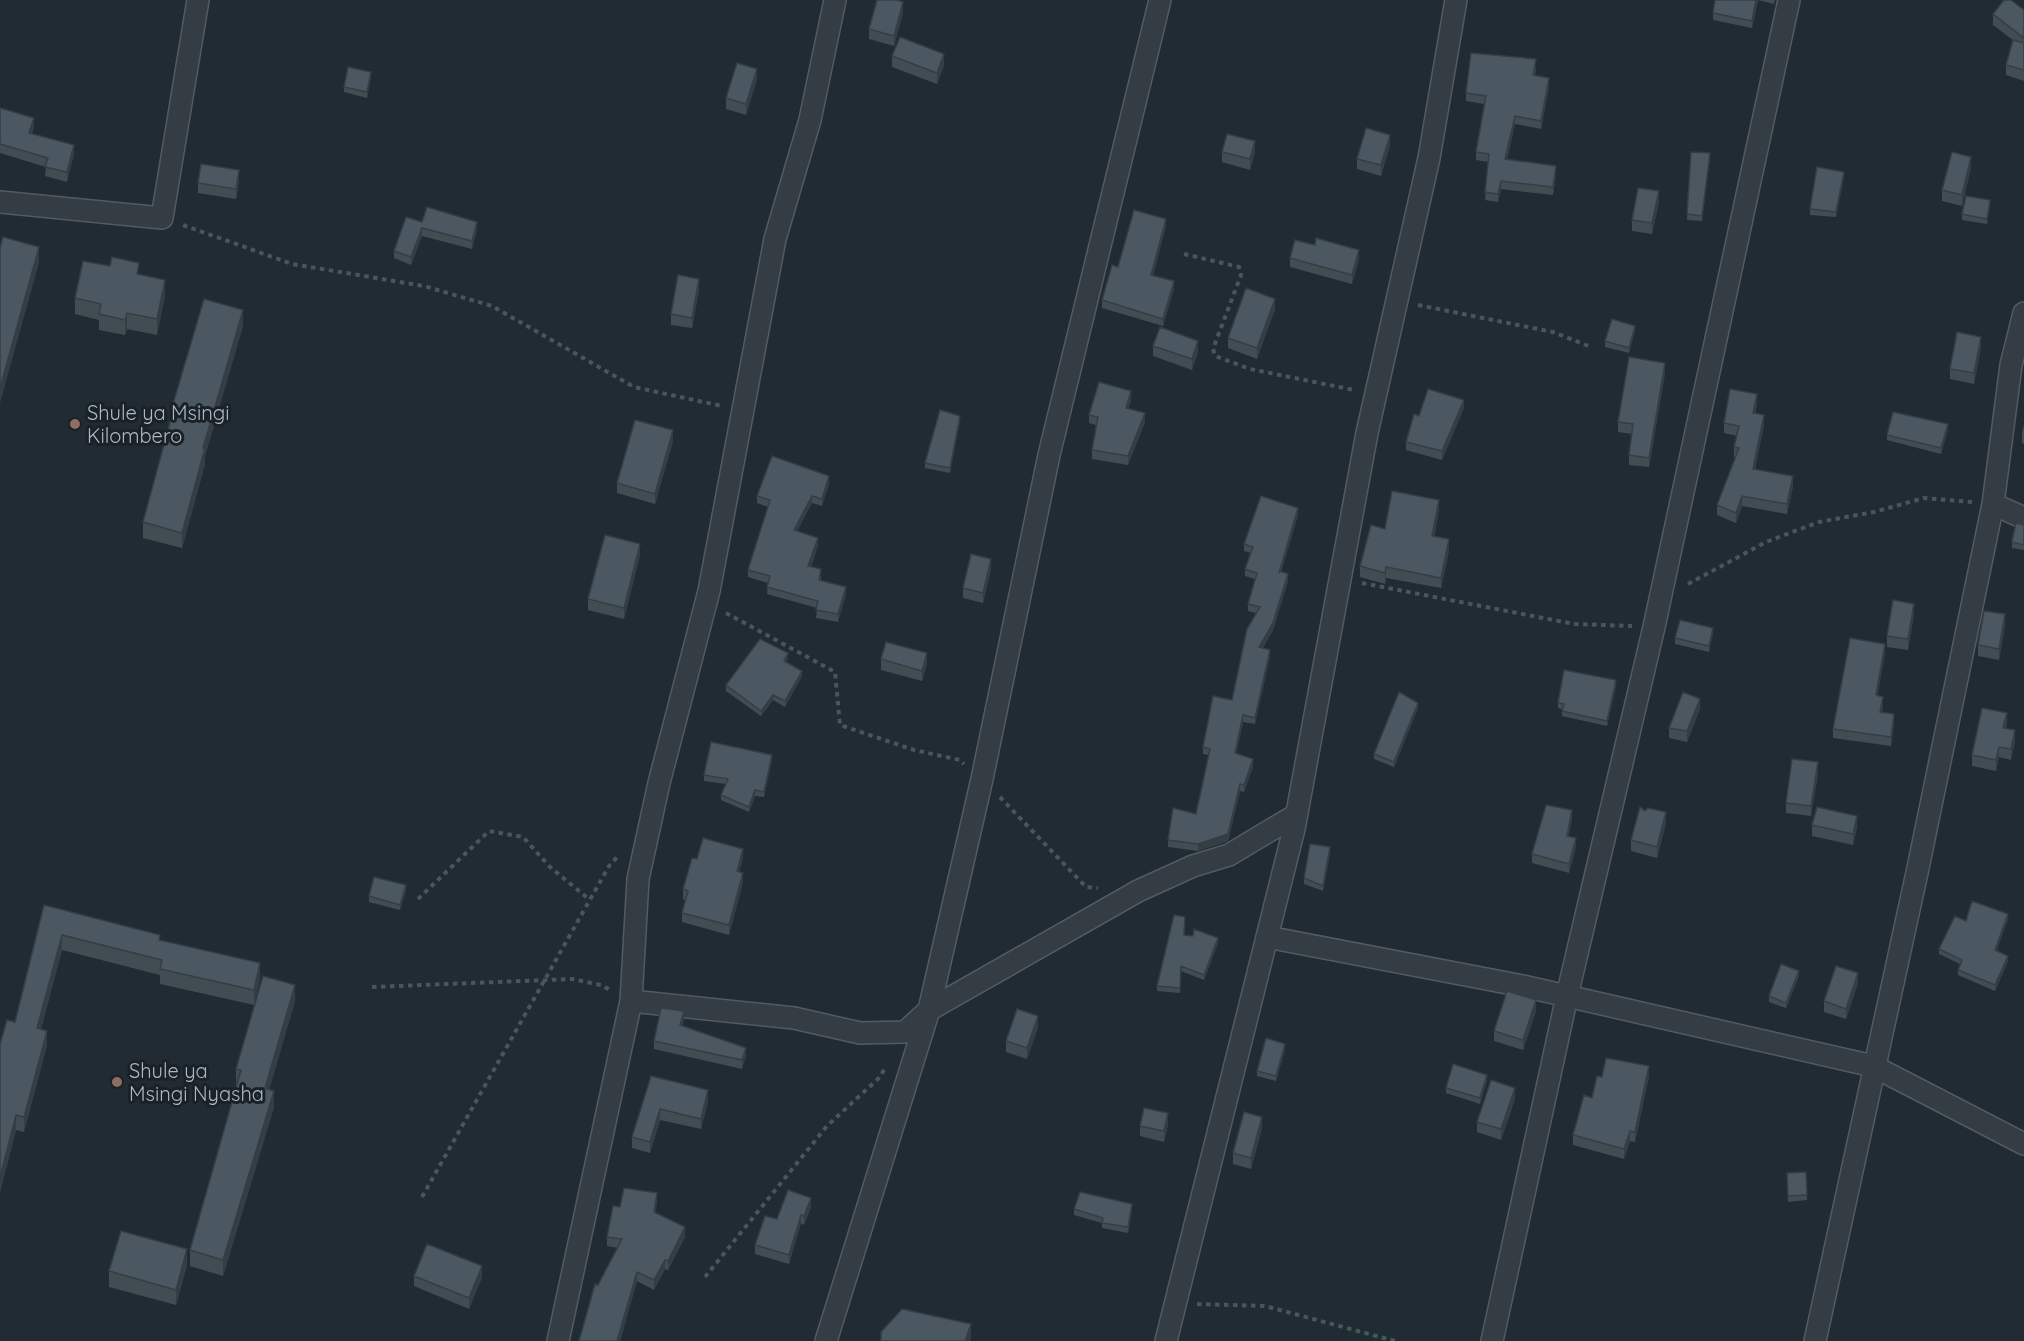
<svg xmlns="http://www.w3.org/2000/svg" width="2024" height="1341" font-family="Quicksand,sans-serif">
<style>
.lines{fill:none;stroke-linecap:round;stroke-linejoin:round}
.street-casing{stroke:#525b62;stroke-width:24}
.path{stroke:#465858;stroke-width:4;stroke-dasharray:4.5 4.5;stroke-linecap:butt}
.street{stroke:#343d44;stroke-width:21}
.wall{fill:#414c53}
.shaded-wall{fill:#353e44}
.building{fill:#4c5861;stroke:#353e44;stroke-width:1.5}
.education-dot{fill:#8d6e63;stroke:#1a2228;stroke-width:2}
.labels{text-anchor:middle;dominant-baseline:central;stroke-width:6;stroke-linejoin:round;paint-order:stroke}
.poi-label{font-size:20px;fill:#aeb8c1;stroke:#1a2228;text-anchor:start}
</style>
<rect width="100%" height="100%" fill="#212b33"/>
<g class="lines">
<g class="street-casing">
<path id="street" d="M0,202L162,218L198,0
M1993,504L2024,518
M1267,937L1523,986L1873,1066L2024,1144
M631,1001L794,1018L860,1033L905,1032L929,1010L1138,891L1193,866L1229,855L1296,815
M558,1341L631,1001L638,879L659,783L709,591L775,239L810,120L835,0
M826,1341L929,1010L982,779L1049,455L1160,0
M1166,1341L1294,829L1367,433L1429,158L1456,0
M1492,1341L1567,996L1654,627L1789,0
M1815,1341L1918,868L1993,504L2011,365L2024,313"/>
</g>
<path class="path" d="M183,225L292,264L424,286L492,306L634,387L722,406
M1184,254L1239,267L1241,275L1213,349L1215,356L1250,369L1354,390
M1418,305L1553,332L1591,347
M1362,583L1574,624L1632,626
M1688,584L1766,542L1819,522L1874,512L1924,498L1972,502
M726,613L835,672L840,725L914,750L960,760L964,764
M1000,797L1086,887L1098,888
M418,899L489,831L523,837L550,867L590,900
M372,987L572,979L601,985L610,990
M422,1197L609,866L619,855
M705,1277L827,1126L880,1077L886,1066
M1197,1304L1265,1306L1395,1341"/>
<use href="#street" class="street"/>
</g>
<path class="wall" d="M1758,0L1752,28L1713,20V13Z
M1758,0H1775L1774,4Z
M2024,10V81L2006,75V65L2013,40L1993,25V14Z
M903,12L894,46L869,39V29Z
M892,56L944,65L937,84L892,67Z
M1536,67L1535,75L1549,86L1541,129L1515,124L1507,160L1556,174L1553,195L1501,189L1498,202L1485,200L1488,162L1476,160V152L1484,104L1466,101V93Z
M371,77L367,98L344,92V87Z
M757,79L746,115L726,109V98Z
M0,108L34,127L32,134L74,154L67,182L45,176L46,167L0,153Z
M1390,145L1381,176L1357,169V159Z
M1222,152H1255L1250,170L1222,162Z
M1691,152L1710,158L1702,221L1687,220Z
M1971,168L1962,206L1942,201V190Z
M1844,177L1836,217L1810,215V209Z
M239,180L236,199L198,193V183Z
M1659,202L1652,234L1632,231V220Z
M1990,205L1987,224L1962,220V214Z
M422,222L477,229L472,249L422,236L411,265L394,258V251Z
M1166,226L1153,275L1174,288L1163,326L1102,308V300L1118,267Z
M1315,245L1359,259L1352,284L1290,267V258Z
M139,274L165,295L157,335L127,329L125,335L99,330V320L75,314V298Z
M699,290L692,328L671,325V314Z
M1275,309L1257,359L1228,348V338Z
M243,326L205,456V464L182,548L143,538V522L173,414V404Z
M1635,331L1629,353L1605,347V341Z
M1153,346L1198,352L1192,370L1153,356Z
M1981,347L1974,384L1950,379V369Z
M1665,373L1649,467L1629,465V455L1632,434L1618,432V422Z
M1131,400L1128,409L1145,422L1128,465L1092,459V450L1096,425L1089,423V415Z
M1757,404L1755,413L1764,425L1755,469L1793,486L1787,514L1742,506L1736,523L1717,515V505L1736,457H1734V447L1737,436L1724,433V423Z
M1464,408L1442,460L1406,450V442L1419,416Z
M960,421L950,473L925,468V463Z
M2024,424V444L2022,443V433Z
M1948,429L1941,454L1887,440V435Z
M673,441L655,504L617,493V483Z
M829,484L822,506L812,503L797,531L818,545L811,567L821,576V580L846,594L838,622L816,618L817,608L767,594L768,583L748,577V570L768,507L757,503V496Z
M1439,510L1434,537L1449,550L1441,588L1386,578L1385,584L1360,577V566L1385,529Z
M1298,515L1281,571L1288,581L1273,630L1263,648L1270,656L1255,724L1243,722L1236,754L1253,766L1244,792L1240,791L1228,841L1198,851L1168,847V840L1196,814L1209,755L1203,754V747L1232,700L1256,613L1248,611V604L1255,579L1245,576V569L1251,553L1244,551V544Z
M2024,525V550L2012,548V542Z
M640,555L624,619L588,610V599Z
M991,569L983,603L963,598V588Z
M1914,614L1908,650L1887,647V636Z
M2005,625L1999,660L1978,656V645Z
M1713,633L1709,652L1675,644V638Z
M1885,653L1877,696L1883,706L1882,712L1894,723L1891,746L1833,738V729Z
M788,658L786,662L802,676L785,707L773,700L761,716L726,691V685Z
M881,659L927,663L922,681L881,670Z
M1616,686L1607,726L1562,716V709L1558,708V703Z
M1418,708L1394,767L1374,759V754Z
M1700,709L1687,742L1669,738V728Z
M2007,724L2006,728L2015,741L2011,760L1999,757L1996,771L1972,766V755Z
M772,760L764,797L755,796L749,812L721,800V795L726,784L704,781V775Z
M1818,773L1811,816L1786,813V803Z
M1645,811L1666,823L1657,858L1631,851V840Z
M1572,819L1568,836L1576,847L1569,873L1532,863V854Z
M1812,825L1857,827L1853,845L1812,836Z
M1330,853L1323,891L1304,884V878Z
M743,858L739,871L743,882L729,935L682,922V913L685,900L683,899V889Z
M406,890L400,910L369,902V896Z
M44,905L160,940L260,978L254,1005L160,984V975L62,950L41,1029L47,1045L24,1132L16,1130L0,1192V1044L15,1022Z
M2008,919L1996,951L2008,961L1995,991L1958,975V970L1960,964L1939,954V949L1966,921Z
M1184,935L1218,943L1204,980L1181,971L1180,993L1157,991V986Z
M1799,976L1786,1008L1769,1002V996Z
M1858,983L1846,1019L1824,1012V1001Z
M295,1001L269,1090L274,1107L223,1276L190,1266V1250L237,1085H236V1069Z
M1536,1011L1523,1050L1494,1041V1031Z
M684,1019L682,1025L746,1056L742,1069L654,1049V1041Z
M1038,1027L1027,1059L1006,1052V1041Z
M1285,1049L1276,1081L1257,1076V1071Z
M651,1076L708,1101L701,1129L660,1120L650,1153L632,1148V1137Z
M1649,1076L1635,1142L1630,1141L1624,1159L1573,1145V1135L1592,1098L1602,1077Z
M1487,1080L1480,1104L1446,1093V1088Z
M1515,1099L1501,1140L1477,1132V1122Z
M1168,1124L1164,1142L1140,1136V1126Z
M1262,1128L1251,1169L1233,1164V1153Z
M1806,1172L1807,1200L1788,1202L1787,1173Z
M657,1202L655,1213L685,1237L668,1270L665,1269L654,1290L637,1281L620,1341H579L598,1285L618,1248L607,1246V1237L620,1207Z
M811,1207L804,1225L801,1223L789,1264L755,1254V1245Z
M1074,1209L1132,1210L1128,1233L1102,1228V1223L1074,1215Z
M187,1265L176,1305L109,1287V1271Z
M414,1276L482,1277L469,1309L414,1286Z"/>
<path class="shaded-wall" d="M1756,0H1758L1752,28V21Z
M903,2V12L894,46V36Z
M944,54V65L937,84V73Z
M757,69V79L746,115V104Z
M371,72V77L367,98V92Z
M1549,78V86L1541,129V121Z
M1515,116V124L1505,167V159Z
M34,118V127L29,142V133Z
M1390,135V145L1381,176V165Z
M1255,141V152L1250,170V159Z
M74,145V154L67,182V172Z
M1710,153V158L1702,221V216Z
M1971,157V168L1962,206V195Z
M1556,166V174L1553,195V187Z
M239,170V180L236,199V189Z
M1844,172V177L1836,217V212Z
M1501,181V189L1498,202V194Z
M1659,191V202L1652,234V223Z
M1166,219V226L1151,282V275Z
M477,222V229L472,249V241Z
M422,228V236L411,265V257Z
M39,247V263L0,403V388Z
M1359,250V259L1352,284V275Z
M699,279V290L692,328V318Z
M165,280V295L157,335V319Z
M1174,281V288L1163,326V319Z
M1275,299V309L1257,359V348Z
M243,310V326L205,456V464L182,548V533L203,448Z
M127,313V329L125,335V320Z
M1635,326V331L1629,353V348Z
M1981,337V347L1974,384V373Z
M1198,341V352L1192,370V359Z
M1665,363V373L1649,467V458Z
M1131,391V400L1126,417V408Z
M1757,394V404L1753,423V413Z
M1464,400V408L1442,460V451Z
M1145,413V422L1128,465V456Z
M1764,415V425L1753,479V469Z
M960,416V421L950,473V468Z
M1948,424V429L1941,454V448Z
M673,430V441L655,504V494Z
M829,476V484L822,506V499Z
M1793,476V486L1787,514V504Z
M812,496V503L794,537V530Z
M1742,496V506L1736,523V513Z
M1439,500V510L1432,547V536Z
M1298,508V515L1279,580V573Z
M818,538V545L808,574V566Z
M1449,539V550L1441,588V578Z
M640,544V555L624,619V608Z
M991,559V569L983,603V593Z
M1386,567V578L1385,584V573Z
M1288,574V581L1273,630L1259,654V647Z
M846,587V594L838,622V614Z
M1914,604V614L1908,650V639Z
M2005,614V625L1999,660V649Z
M1713,628V633L1709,652V646Z
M1885,644V653L1876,705V695Z
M1270,650V656L1255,724V718Z
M788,653V658L784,666V661Z
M927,653V663L922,681V671Z
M802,671V676L785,707V701Z
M1616,680V686L1607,726V721Z
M773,695V700L761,716V711Z
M1883,697V706L1880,721V712Z
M1700,699V709L1687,742V731Z
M1418,703V708L1394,767V762Z
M2007,713V724L2003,738V728Z
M1894,714V723L1891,746V737Z
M1243,715V722L1235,760V753Z
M2015,730V741L2011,760V749Z
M1999,747V757L1996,771V760Z
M772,755V760L764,797V792Z
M1253,759V766L1244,792V785Z
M1818,762V773L1811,816V806Z
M1240,784V791L1228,841L1198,851V844Z
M755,790V796L749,812V807Z
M1572,810V819L1567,844V836Z
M1666,812V823L1657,858V847Z
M1857,816V827L1853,845V834Z
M1576,838V847L1569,873V864Z
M1330,847V853L1323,891V886Z
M743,849V858L737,880V871Z
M743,873V882L729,935V925Z
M406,885V890L400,910V905Z
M2008,914V919L1995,956V950Z
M62,935V950L37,1043V1028Z
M1218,938V943L1204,980V975Z
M2008,956V961L1995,991V985Z
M260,963V978L254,1005V990Z
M1799,971V976L1786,1008V1003Z
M1858,973V983L1846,1019V1009Z
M295,985V1001L265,1104V1088Z
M1536,1000V1011L1523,1050V1040Z
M684,1011V1019L680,1033V1025Z
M1038,1016V1027L1027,1059V1048Z
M47,1031V1045L24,1132V1117Z
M1285,1044V1049L1276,1081V1076Z
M746,1048V1056L742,1069V1060Z
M1649,1066V1076L1635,1142V1132Z
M1487,1075V1080L1480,1104V1098Z
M1515,1088V1099L1501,1140V1129Z
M708,1090V1101L701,1129V1119Z
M274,1091V1107L223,1276V1260Z
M660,1109V1120L650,1153V1142Z
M1168,1113V1124L1164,1142V1131Z
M16,1115V1130L0,1192V1177Z
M1262,1117V1128L1251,1169V1158Z
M1630,1131V1141L1624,1159V1149Z
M657,1193V1202L654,1221V1212Z
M811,1198V1207L804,1225V1216Z
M801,1215V1223L789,1264V1255Z
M685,1227V1237L668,1270V1261Z
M187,1249V1265L176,1305V1290Z
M665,1260V1269L654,1290V1280Z
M482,1266V1277L469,1309V1298Z
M637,1272V1281L620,1341H617Z
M971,1324V1339L970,1341H965Z"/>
<path class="building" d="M877,0H897L903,2L894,36L869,29Z
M1715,0H1756L1752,21L1713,13Z
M2004,0H2011L2024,10V38L1993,14Z
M900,37L944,54L937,73L892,56Z
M2013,40L2024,43V70L2006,65Z
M1471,53L1536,59L1533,75L1549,78L1541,121L1515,116L1505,159L1556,166L1553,187L1501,181L1498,194L1485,192L1489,154L1476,152L1486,96L1466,93Z
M737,63L757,69L746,104L726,98Z
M348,67L371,72L367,92L344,87Z
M0,108L34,118L29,133L74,145L67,172L45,167L48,158L0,144Z
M1366,128L1390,135L1381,165L1357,159Z
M1227,134L1255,141L1250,159L1222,152Z
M1691,152L1710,153L1702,216L1687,214Z
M1952,152L1971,157L1962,195L1942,190Z
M201,164L239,170L236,189L198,183Z
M1817,167L1844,172L1836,212L1810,209Z
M1638,188L1659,191L1652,223L1632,220Z
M1966,196L1990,200L1987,219L1962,214Z
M427,207L477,222L472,241L422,228L411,257L394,251L406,217L422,222Z
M1134,210L1166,219L1151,275L1174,281L1163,319L1102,300L1112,265L1118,267Z
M3,237L39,247L0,388V248Z
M1316,238L1359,250L1352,275L1290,258L1295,240L1315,245Z
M112,257L139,263L137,274L165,280L157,319L127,313L125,320L99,314L101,304L75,298L83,261L110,266Z
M678,275L699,279L692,318L671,314Z
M1246,288L1275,299L1257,348L1228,338Z
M204,299L243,310L203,448H205L182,533L143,522L175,404H173Z
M1612,319L1635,326L1629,348L1605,341Z
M1160,327L1198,341L1192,359L1153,346Z
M1957,332L1981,337L1974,373L1950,369Z
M1629,357L1665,363L1649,458L1629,455L1633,424L1618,422Z
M1099,382L1131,391L1126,408L1145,413L1128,456L1092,450L1098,417L1089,415Z
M1428,389L1464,400L1442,451L1406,442L1414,414L1419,416Z
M1730,389L1757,394L1753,413L1764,415L1753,469L1793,476L1787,504L1742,496L1736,513L1717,505L1739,448L1734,447L1739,426L1724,423Z
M940,410L960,416L950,468L925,463Z
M1893,412L1948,424L1941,448L1887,435Z
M635,420L673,430L655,494L617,483Z
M772,456L829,476L822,499L812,496L794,530L818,538L808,566L821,569L819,580L846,587L838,614L816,610L818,601L767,587L770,576L748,570L770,500L757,496Z
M1392,491L1439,500L1432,536L1449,539L1441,578L1386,567L1385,573L1360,566L1371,525L1385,529Z
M1261,496L1298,508L1279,573L1280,571L1288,574L1273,623L1259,647L1270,650L1255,718L1243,715L1235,753L1253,759L1244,785L1240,784L1228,834L1198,844L1168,840L1173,808L1196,814L1210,749L1203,747L1213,696L1232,700L1247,629L1260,607L1248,604L1257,573L1245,569L1253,547L1244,544Z
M2016,523L2024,525V545L2012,542Z
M605,535L640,544L624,608L588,599Z
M971,554L991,559L983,593L963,588Z
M1893,600L1914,604L1908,639L1887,636Z
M1984,611L2005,614L1999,649L1978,645Z
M1680,620L1713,628L1709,646L1675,638Z
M1850,638L1885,644L1876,695L1883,697L1880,712L1894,714L1891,737L1833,729Z
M760,639L788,653L784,661L802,671L785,701L773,695L761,711L726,685Z
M886,642L927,653L922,671L881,659Z
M1564,670L1616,680L1607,721L1562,711L1564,704L1558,703Z
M1399,692L1418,703L1394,762L1374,754Z
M1683,692L1700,699L1687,731L1669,728Z
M1982,708L2007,713L2003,728L2015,730L2011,749L1999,747L1996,760L1972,755Z
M711,742L772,755L764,792L755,790L749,807L721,795L728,779L704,775Z
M1792,759L1818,762L1811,806L1786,803Z
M1546,805L1572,810L1567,836L1576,838L1569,864L1532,854Z
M1640,807L1645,811L1648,808L1666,812L1657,847L1631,840Z
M1817,807L1857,816L1853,834L1812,825Z
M703,838L743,849L737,871L743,873L729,925L682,913L688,891L683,889L692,858L697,859Z
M1310,844L1330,847L1323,886L1304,878Z
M374,877L406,885L400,905L369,896Z
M1972,901L2008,914L1995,950L2008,956L1995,985L1958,970L1962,960L1939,949L1955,916L1966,921Z
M44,905L160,935L159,940L260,963L254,990L160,969L162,960L62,935L37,1028L47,1031L24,1117L16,1115L0,1177V1044L7,1020L15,1022Z
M1174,915L1185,917L1184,935L1193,936L1194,929L1218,938L1204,975L1181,966L1180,988L1157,986Z
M1781,964L1799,971L1786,1003L1769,996Z
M1836,966L1858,973L1846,1009L1824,1001Z
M263,976L295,985L265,1088L274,1091L223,1260L190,1250L241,1070L236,1069Z
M1507,991L1536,1000L1523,1040L1494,1031Z
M661,1008L684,1011L680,1025L746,1048L742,1060L654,1041Z
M1017,1009L1038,1016L1027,1048L1006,1041Z
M1266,1038L1285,1044L1276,1076L1257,1071Z
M1606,1058L1649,1066L1635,1132L1630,1131L1624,1149L1573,1135L1584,1095L1592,1098L1597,1076L1602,1077Z
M1453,1064L1487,1075L1480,1098L1446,1088Z
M651,1076L708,1090L701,1119L660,1109L650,1142L632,1137Z
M1491,1080L1515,1088L1501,1129L1477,1122Z
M1144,1108L1168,1113L1164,1131L1140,1126Z
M1244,1112L1262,1117L1251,1158L1233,1153Z
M1806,1172L1807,1195L1788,1196L1787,1173Z
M624,1188L657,1193L654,1212L685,1227L668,1261L665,1260L654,1280L637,1272L617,1341H579L595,1284L598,1285L622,1239L607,1237L613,1206L620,1207Z
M788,1190L811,1198L804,1216L801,1215L789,1255L755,1245L765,1216L777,1219Z
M1080,1192L1132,1204L1128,1227L1102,1223L1103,1218L1074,1209Z
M121,1231L187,1249L176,1290L109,1271Z
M427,1244L482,1266L469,1298L414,1276Z
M902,1309L971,1324L965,1341H881V1332Z"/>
<g class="education-dot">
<circle cx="75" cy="424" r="6"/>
<circle cx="117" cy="1082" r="6"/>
</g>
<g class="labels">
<g class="poi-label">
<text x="87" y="412">Shule ya Msingi<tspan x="87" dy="23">Kilombero</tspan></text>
<text x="129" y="1070">Shule ya<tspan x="129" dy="23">Msingi Nyasha</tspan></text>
</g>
</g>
</svg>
